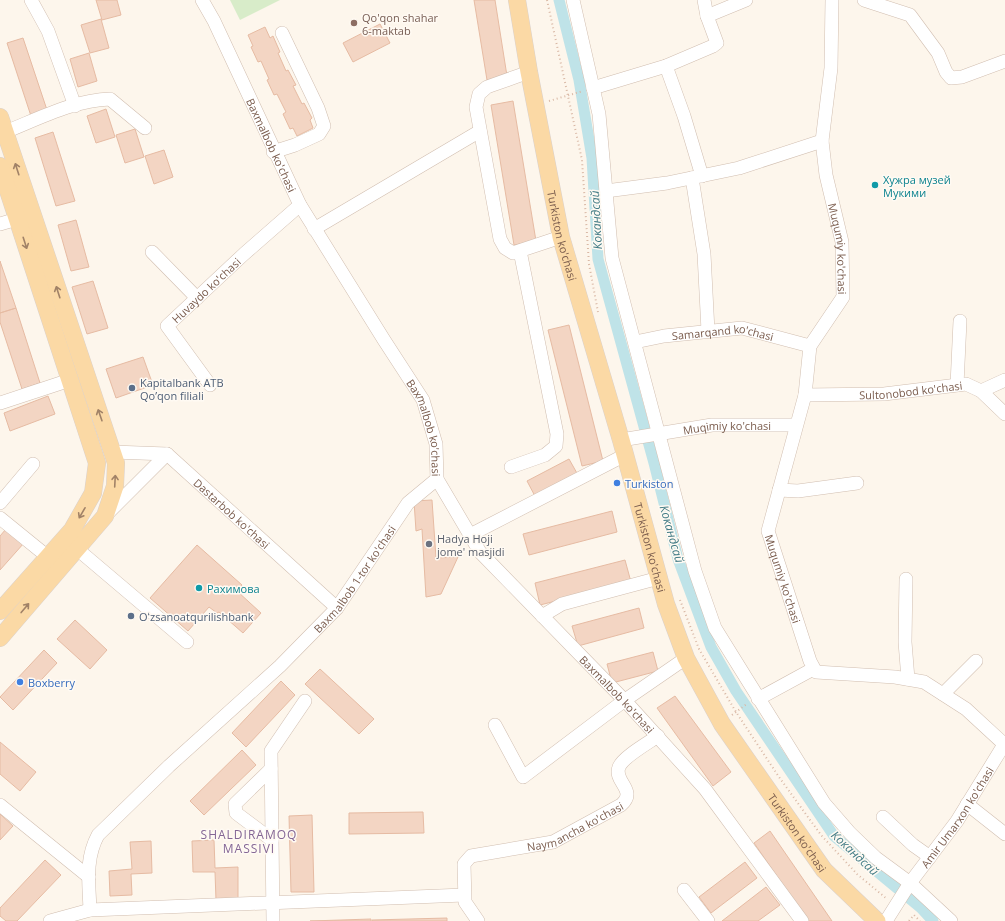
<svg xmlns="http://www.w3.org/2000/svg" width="1005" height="921" font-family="'Open Sans',sans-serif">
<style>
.green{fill:#d8ecc9}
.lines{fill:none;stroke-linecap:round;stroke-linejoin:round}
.canal{stroke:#bfe3e8;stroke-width:11}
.building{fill:#f3d5c3;stroke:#e6bba3}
.minor-casing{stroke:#d1beb0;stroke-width:14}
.major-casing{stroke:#dad1cd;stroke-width:18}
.path{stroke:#d9b8a5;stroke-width:2;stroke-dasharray:1 3;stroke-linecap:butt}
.minor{stroke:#fff;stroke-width:13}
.major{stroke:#fbd9a5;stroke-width:17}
.oneway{stroke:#a18267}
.education-dot{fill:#8d6e63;stroke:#fffaf3;stroke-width:1.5}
.culture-dot{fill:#0f9aa8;stroke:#fffaf3;stroke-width:1.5}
.service-dot{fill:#5c6f8a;stroke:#fffaf3;stroke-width:1.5}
.shop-dot{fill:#3f7fe0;stroke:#fffaf3;stroke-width:1.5}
.worship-dot{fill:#6b7280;stroke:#fffaf3;stroke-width:1.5}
.labels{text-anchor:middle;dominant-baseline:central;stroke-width:3;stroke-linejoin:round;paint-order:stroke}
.education-label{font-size:11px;fill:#785e54;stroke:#fffaf3;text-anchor:start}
.street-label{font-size:11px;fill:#7a5c4d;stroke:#fffaf3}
.culture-label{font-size:11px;fill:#0d838f;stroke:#fffaf3;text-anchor:start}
.service-label{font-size:11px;fill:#4e5e75;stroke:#fffaf3;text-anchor:start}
.shop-label{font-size:11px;fill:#366cbe;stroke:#fffaf3;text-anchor:start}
.worship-label{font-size:11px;fill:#5b616d;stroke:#fffaf3;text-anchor:start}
.water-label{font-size:12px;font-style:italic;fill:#437c86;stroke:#fffaf3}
.neighbourhood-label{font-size:12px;letter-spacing:1px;fill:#846695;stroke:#fffaf3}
</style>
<rect width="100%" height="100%" fill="#fdf6ec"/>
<path class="green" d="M230,0H280L240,20Z"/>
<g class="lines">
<path class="canal" d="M559,0L579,80L592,158L598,259L654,463L678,559L711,647L736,691L834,836L921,908L933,921"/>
</g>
<path class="building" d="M96,0H117L121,15L102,20Z
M474,0H495L507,76L487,80Z
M101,19L109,48L90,53L81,25Z
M380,24L390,43L353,62L343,43Z
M265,27L270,38L273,36L280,52L278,53L286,71L288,70L296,85L293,86L302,104L304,103L312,118L310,120L313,128L297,136L293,128L290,129L283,114L286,112L277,94L274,95L267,80L269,79L261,61L258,62L251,47L253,46L248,35Z
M23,38L47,110L31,116L7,43Z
M89,53L97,81L78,87L70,59Z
M513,101L536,241L514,245L491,105Z
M106,109L115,137L96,143L87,116Z
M135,129L144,157L125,163L116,135Z
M53,132L75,201L56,206L35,138Z
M164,150L173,177L154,184L145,156Z
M76,220L89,267L71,271L58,225Z
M0,261L16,308L0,313Z
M93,281L108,328L87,334L72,287Z
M16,308L40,383L22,389L0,322V313Z
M569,325L603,461L582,466L548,330Z
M143,357L153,385L116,398L106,369Z
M48,396L55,414L10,431L4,413Z
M569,459L578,475L536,498L527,481Z
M432,500L436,558L458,557L441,594L426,597L422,529L416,531L414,501Z
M612,511L617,532L529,555L523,534Z
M6,529L24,543L0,570V536Z
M197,545L242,585L237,591L261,613L243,633L219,612L217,613L209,607L188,631L150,598Z
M625,560L631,582L540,605L535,583Z
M639,608L644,628L578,646L572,626Z
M75,620L107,650L90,669L57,639Z
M44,650L57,663L13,710L0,697Z
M653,652L658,671L612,683L607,664Z
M320,669L374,719L359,734L305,684Z
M281,681L295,695L246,747L232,733Z
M675,696L731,772L713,786L657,708Z
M0,742L36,772L20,791L0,774Z
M242,750L256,765L204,815L190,801Z
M423,812L424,833L349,834V813Z
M0,814L13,826L0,840Z
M312,815L314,892H291L289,816Z
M770,831L832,921H808L754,843Z
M214,840L215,868L238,867V900H216L215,872H193L192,841Z
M151,841L152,873L131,874L132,895L110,896L109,871L132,869L130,842Z
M45,860L61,875L17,921H6L0,916V908Z
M745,862L757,878L711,913L699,897Z
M766,887L780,905L758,921H722Z
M447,918V921H372V920Z
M371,919V921H310Z"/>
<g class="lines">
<g class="minor-casing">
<g id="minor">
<path d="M31,0L48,31L75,106"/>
<path id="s1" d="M202,0L214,21L300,205L384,340L423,400L436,444L437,479L480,552L628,704L705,789L802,921"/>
<path d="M573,0L599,114L612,258L695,571L715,628L824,803L850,833L876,858L910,883L951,921"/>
<path id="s2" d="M832,0L831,68L822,141L826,175L842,242L843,297L810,346L805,395L768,531L810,661L816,672L895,677L924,682L966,709L1004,744"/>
<path d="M864,0L910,15L938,53L946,72L951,78L962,77L1005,61"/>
<path d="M707,16L746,0"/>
<path d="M666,66L684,116L702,176"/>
<path d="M529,72L487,87L479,94L476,107L500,239L505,248L513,253L561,237"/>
<path d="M593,88L666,66L713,46L717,43L707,16L704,0"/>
<path d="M5,132C38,119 74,100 110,99L145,128"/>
<path d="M273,152L295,145L319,134L324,126L318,108L282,33"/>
<path d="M692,178L704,254L708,331"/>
<path d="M606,191L667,183L739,168L822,141"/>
<path d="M0,224L17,219"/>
<path d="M314,229L480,131"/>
<path d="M152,252L197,298"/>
<path id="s3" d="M635,342L664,336L742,328L810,346"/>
<path id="s4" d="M210,385L167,326L244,254L300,205"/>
<path d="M957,385L960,321"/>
<path d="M981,391L1005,380"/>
<path id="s5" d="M805,395L884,394L966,384L981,391L1005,414"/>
<path d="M0,403L70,380"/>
<path id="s6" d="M621,440L712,425H796"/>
<path id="s7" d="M113,452L167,454L337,608"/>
<path d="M511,467L545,455L556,446L557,434L520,251"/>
<path d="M779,490L798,491L857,483"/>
<path d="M0,503L33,464"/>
<path d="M106,515L167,454"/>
<path d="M0,518L48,557"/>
<path d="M470,535L625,455"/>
<path d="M76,548L187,642"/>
<path d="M906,579L905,642L908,679"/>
<path d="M542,616L562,604L659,578"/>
<path d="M943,694L976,661"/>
<path d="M758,699L813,669"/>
<path d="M495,725L523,777L625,700L686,658"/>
<path d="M271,769L235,804L236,813L272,840"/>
<path d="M967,804L1005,834"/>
<path d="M0,805L89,877"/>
<path d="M883,817L913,845L930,857"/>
<path d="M684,890L708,921"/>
<path id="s8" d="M90,910C89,883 85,859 98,835L169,766L280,666L337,608L408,503L437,479"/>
<path d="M50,921L90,910L464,895"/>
<path d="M273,921L271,751L305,701"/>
<path id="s9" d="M478,921L465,902L464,864L471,856L553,842L621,805C638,790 613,782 619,767C623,757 648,743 658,736"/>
<path id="s10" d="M886,921L910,883L957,821L1005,743"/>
</g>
</g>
<g class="major-casing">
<g id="major">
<path id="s11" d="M517,0L529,72L561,237L621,440L666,604L686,658L722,724L824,870L877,921"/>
<path d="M0,117L116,463L115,486L105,516L0,638"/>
<path d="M0,166L97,463L93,493L72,530L0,611"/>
</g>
</g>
<path class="path" d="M547,0L582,160L589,264L598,312
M549,101L583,91
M680,600L699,649L736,712L779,777L821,835L857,874L887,899
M732,715L748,703
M909,921L914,915L920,921"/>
<use href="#minor" class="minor"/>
<use href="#major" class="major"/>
</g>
<defs><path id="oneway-shaft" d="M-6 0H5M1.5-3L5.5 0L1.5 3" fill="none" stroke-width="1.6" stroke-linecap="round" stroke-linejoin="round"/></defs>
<g class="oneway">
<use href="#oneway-shaft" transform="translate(17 169) rotate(-108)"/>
<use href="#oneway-shaft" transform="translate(25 243) rotate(72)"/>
<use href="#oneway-shaft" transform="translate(58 292) rotate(-108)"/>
<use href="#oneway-shaft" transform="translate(100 415) rotate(-109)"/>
<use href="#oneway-shaft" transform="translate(115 481) rotate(-87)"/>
<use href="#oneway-shaft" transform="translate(82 513) rotate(120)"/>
<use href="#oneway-shaft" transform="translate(25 608) rotate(-50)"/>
</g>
<circle class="education-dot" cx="354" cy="23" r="4"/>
<g class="culture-dot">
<circle cx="875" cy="185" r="4"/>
<circle cx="199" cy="588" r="4"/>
</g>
<g class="service-dot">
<circle cx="132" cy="388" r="4"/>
<circle cx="131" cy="616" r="4"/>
</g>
<g class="shop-dot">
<circle cx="617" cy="483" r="4"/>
<circle cx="20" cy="682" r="4"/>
</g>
<circle class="worship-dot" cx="429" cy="544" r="4"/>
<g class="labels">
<g class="education-label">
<text x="362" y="17">Qo'qon shahar<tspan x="362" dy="13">6-maktab</tspan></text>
</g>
<g class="street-label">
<text stroke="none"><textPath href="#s1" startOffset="161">Baxmalbob ko'chasi</textPath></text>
<text stroke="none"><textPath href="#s11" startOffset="240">Turkiston ko'chasi</textPath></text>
<text stroke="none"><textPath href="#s2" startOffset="251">Muqumiy ko'chasi</textPath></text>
<text stroke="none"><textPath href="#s4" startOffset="126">Huvaydo ko'chasi</textPath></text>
<text stroke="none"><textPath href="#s3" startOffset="89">Samarqand ko'chasi</textPath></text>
<text stroke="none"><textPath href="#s5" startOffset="106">Sultonobod ko'chasi</textPath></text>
<text stroke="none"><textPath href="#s6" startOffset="107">Muqimiy ko'chasi</textPath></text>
<text stroke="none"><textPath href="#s1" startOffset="485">Baxmalbob ko'chasi</textPath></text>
<text stroke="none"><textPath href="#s7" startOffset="142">Dastarbob ko'chasi</textPath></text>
<text stroke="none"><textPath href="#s11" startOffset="564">Turkiston ko'chasi</textPath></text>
<text stroke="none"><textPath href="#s8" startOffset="440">Baxmalbob 1-tor ko'chasi</textPath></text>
<text stroke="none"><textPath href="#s2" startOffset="599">Muqumiy ko'chasi</textPath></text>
<text stroke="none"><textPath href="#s1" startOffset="821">Baxmalbob ko'chasi</textPath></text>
<text stroke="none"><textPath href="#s10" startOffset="126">Amir Umarxon ko'chasi</textPath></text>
<text stroke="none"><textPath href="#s9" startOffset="181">Naymancha ko'chasi</textPath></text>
<text stroke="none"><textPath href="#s11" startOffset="888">Turkiston ko'chasi</textPath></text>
</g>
<g class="culture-label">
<text x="883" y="179">Хужра музей<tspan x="883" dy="13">Мукими</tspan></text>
<text x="207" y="588">Рахимова</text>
</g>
<g class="service-label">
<text x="140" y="382">Kapitalbank ATB<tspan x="140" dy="13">Qo’qon filiali</tspan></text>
<text x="139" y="616">Oʻzsanoatqurilishbank</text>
</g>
<g class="shop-label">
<text x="625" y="483">Turkiston</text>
<text x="28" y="682">Boxberry</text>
</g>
<g class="worship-label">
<text x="437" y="538">Hadya Hoji<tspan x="437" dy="13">jome' masjidi</tspan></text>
</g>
<g class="water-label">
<text transform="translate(596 220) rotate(-93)">Кокандсай</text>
<text transform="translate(672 534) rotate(74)">Кокандсай</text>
<text transform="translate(855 853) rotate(43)">Кокандсай</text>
</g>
<g class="neighbourhood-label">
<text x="249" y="834">SHALDIRAMOQ<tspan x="249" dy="14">MASSIVI</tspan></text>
</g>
</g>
</svg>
